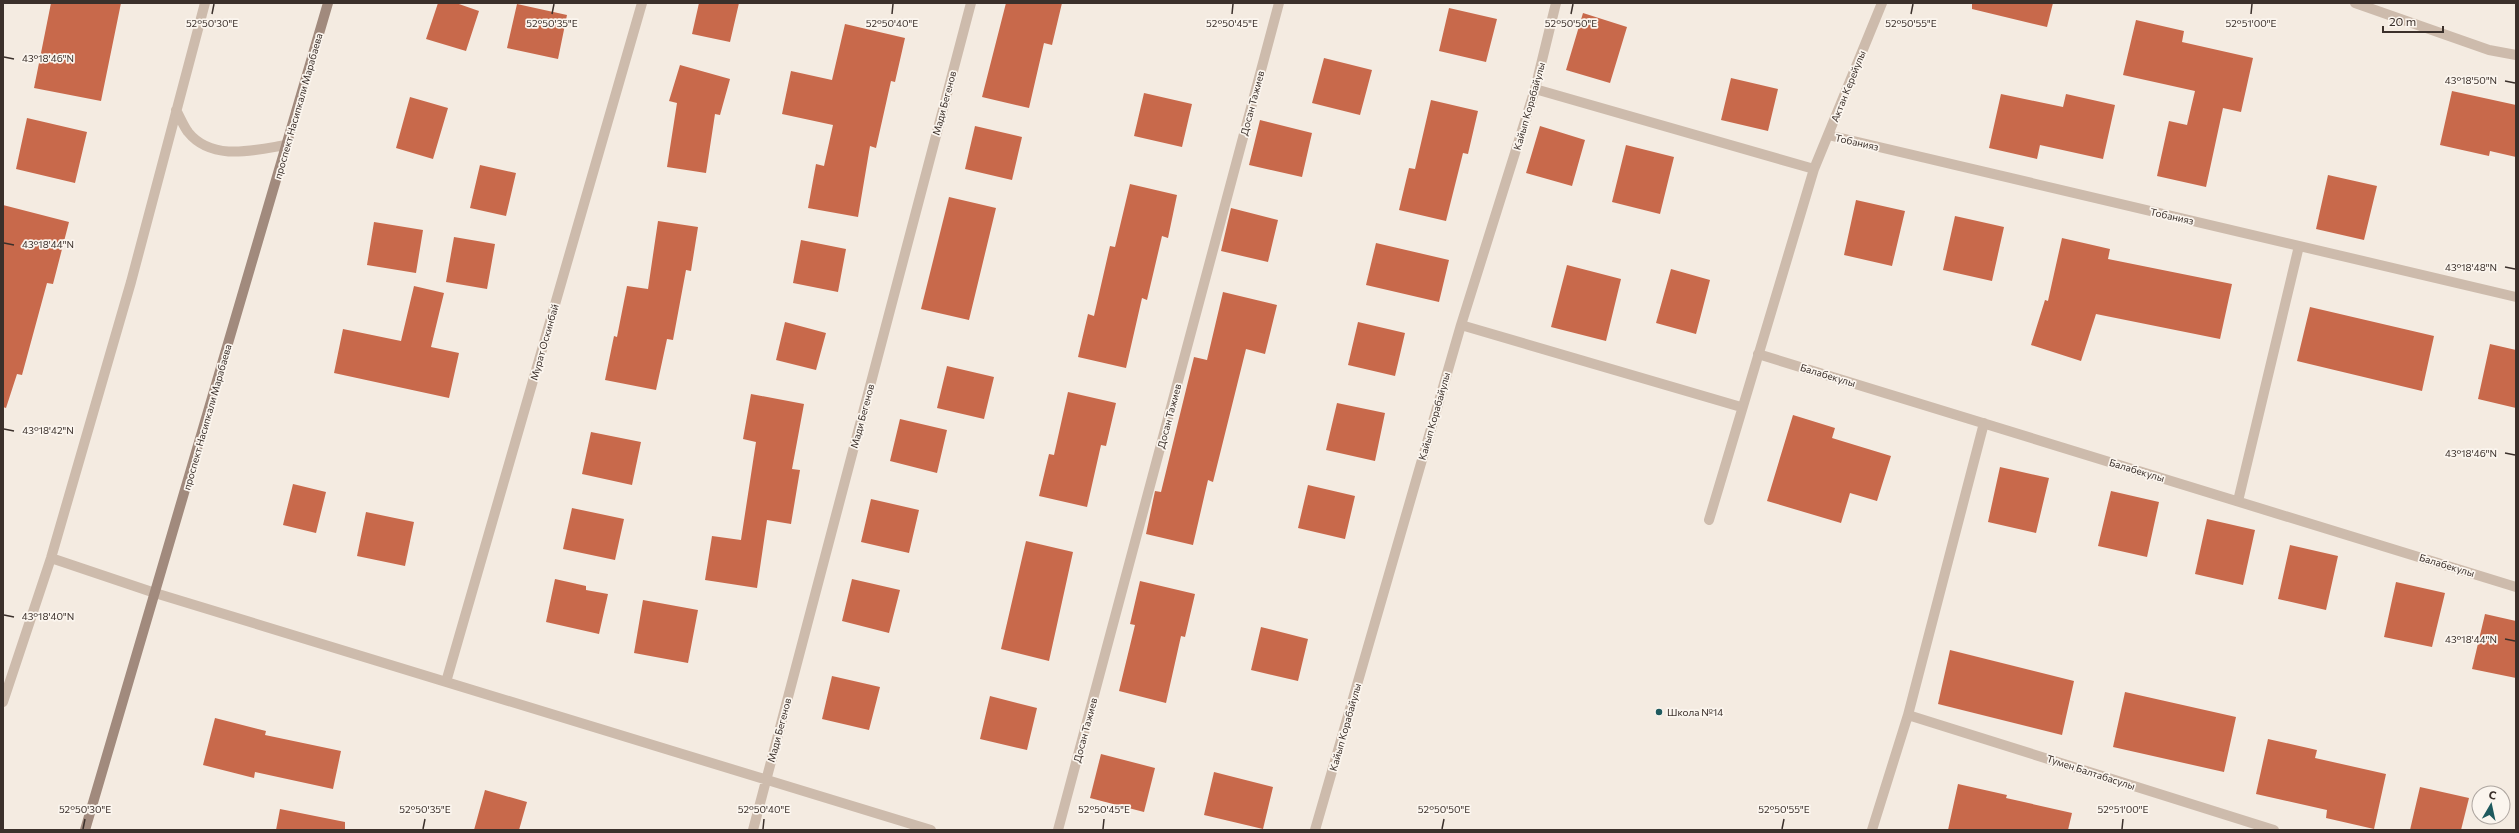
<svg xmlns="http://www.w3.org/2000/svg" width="2519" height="833" font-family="Commissioner,sans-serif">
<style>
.building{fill:#c8694b}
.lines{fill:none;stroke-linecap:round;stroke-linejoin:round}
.lane{stroke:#cdbbac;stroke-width:10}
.street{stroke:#cdbbac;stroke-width:10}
.secondary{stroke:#a18a7d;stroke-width:10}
.ticks{fill:none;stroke:#3b302b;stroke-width:1.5}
.poi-dot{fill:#1f5a5e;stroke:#fbf5ee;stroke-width:1.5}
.labels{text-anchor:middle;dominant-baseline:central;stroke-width:3.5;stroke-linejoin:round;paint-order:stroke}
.street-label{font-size:10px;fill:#3b302b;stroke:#fbf5ee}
.poi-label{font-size:10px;fill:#3b302b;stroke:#fbf5ee;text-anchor:start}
.ticks-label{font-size:10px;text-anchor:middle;fill:#3b302b;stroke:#fbf5ee;stroke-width:3.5;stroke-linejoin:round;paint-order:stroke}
</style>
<rect width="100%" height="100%" fill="#f4ebe1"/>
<path class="building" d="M51,3H121L101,101L34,88Z
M438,3H456L479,11L466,51L426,39Z
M699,3H739L730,42L692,34Z
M1006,3H1062L1052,45L1044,43L1029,108L982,97Z
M1972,3H2053L2047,27L1972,9Z
M517,4L567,15L558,59L507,48Z
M1449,8L1497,19L1486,62L1439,51Z
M1583,13L1627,27L1610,83L1566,70Z
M2136,20L2184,31L2182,42L2253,58L2241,112L2223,108L2206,187L2157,176L2169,121L2187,125L2195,91L2123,75Z
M845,24L905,38L895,82L891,81L876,148L870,146L858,217L808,208L816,164L824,166L833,125L782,114L791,71L832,80Z
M1324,58L1372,70L1360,115L1312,103Z
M680,65L730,79L720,115L715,114L706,173L667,167L677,103L669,101Z
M1731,78L1778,89L1768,131L1721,120Z
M2452,91L2516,105V157L2490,151L2489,156L2440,145Z
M1144,93L1192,104L1182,147L1134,136Z
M2001,94L2063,107L2066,94L2115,105L2103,159L2040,145L2037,159L1989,148Z
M410,97L448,108L433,159L396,148Z
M1431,100L1478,111L1468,154L1463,153L1446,221L1399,210L1409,168L1415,169Z
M27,118L87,132L75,183L16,169Z
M1260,120L1312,133L1302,177L1249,165Z
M975,126L1022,137L1012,180L965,169Z
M1540,126L1585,140L1572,186L1526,173Z
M1626,145L1674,157L1660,214L1612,202Z
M480,165L516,173L506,216L470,208Z
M2328,175L2377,186L2364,240L2316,229Z
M1130,184L1177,195L1168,238L1162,236L1147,300L1142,298L1126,368L1078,357L1088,314L1094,316L1110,246L1115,247Z
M949,197L996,208L969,320L921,309Z
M1856,200L1905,211L1892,266L1844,255Z
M3,205L69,222L53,284L47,283L22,375L17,374L6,408L3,407Z
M1231,208L1278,220L1268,262L1221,251Z
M1955,216L2004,227L1992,281L1943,270Z
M658,221L698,227L691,271L686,270L673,340L667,339L656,390L605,380L614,336L617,337L627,286L648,289Z
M374,222L423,230L416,273L367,265Z
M454,237L495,244L487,289L446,282Z
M2062,238L2110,249L2108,259L2232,284L2220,339L2096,314L2081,361L2031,345L2045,300L2048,301Z
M801,240L846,249L838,292L793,283Z
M1376,243L1449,260L1439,302L1366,285Z
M1567,265L1621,279L1606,341L1551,327Z
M1671,269L1710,280L1696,334L1656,323Z
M414,286L444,293L431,347L459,353L449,398L334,373L343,329L401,341Z
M1223,292L1277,305L1265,354L1246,349L1213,482L1208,480L1193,545L1146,534L1155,491L1161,492L1194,357L1207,360Z
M2310,307L2434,336L2422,391L2297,361Z
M785,322L826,333L816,370L776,360Z
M1358,322L1405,333L1395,376L1348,365Z
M2490,344L2516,350V408L2478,399Z
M947,366L994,377L984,419L937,408Z
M1068,392L1116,403L1106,446L1101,445L1087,507L1039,496L1049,454L1054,455Z
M751,394L804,404L792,469L800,470L791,524L767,520L757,588L705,580L712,536L741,540L756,442L743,439Z
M1337,403L1385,413L1375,461L1326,450Z
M1793,415L1835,428L1832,438L1891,456L1877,501L1850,493L1841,523L1767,501Z
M900,419L947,430L937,473L890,461Z
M591,432L641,442L632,485L582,474Z
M2000,467L2049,478L2036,533L1988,522Z
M293,484L326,492L316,533L283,525Z
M1308,485L1355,496L1345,539L1298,528Z
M2111,491L2159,502L2147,557L2098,546Z
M871,499L919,510L909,553L861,542Z
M572,508L624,519L615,560L563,549Z
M366,512L414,522L405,566L357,556Z
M2207,519L2255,530L2243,585L2195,574Z
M1026,541L1073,552L1049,661L1001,649Z
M2290,545L2338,556L2326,610L2278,599Z
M555,579L586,586V590L608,594L599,634L546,622Z
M852,579L900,590L889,633L842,621Z
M1140,581L1195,594L1185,637L1181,636L1166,703L1119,691L1135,625L1130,624Z
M2396,582L2445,593L2432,647L2384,637Z
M643,600L698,610L688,663L634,653Z
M2485,614L2516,621V678L2472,669Z
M1261,627L1308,639L1298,681L1251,670Z
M1950,650L2074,681L2062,735L1938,704Z
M832,676L880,687L869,730L822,719Z
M2125,692L2236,717L2224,772L2113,747Z
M990,696L1037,708L1027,750L980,739Z
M215,718L266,731L265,735L341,751L333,789L255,772L254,778L203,765Z
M2268,739L2317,750L2315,758L2386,774L2374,829L2326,818L2327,810L2256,794Z
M1101,754L1155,768L1144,812L1090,798Z
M1214,772L1273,787L1263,829L1204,815Z
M1958,784L2007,795L2006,798L2072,813L2068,830H1948Z
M2420,787L2469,798L2461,830H2410Z
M485,790L527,802L519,830H474Z
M280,809L345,822V830H276Z"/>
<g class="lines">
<path class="lane" d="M176,110C180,117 183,125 188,132C212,162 255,150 286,145
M51,558L155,593
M3,702L51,558L131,282L205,3"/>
<path class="street" d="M2355,3L2489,50L2516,55
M1535,89L1814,169L1709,520
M1828,135L2516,297
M1814,169L1882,3
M1461,325L1741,407
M1758,354L2516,587
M2238,501L2299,246
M155,593L931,830
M446,682L642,3
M1908,715L2274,830
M753,830L971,3
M1058,830L1279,3
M1315,830L1461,325L1535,89L1556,3
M1872,830L1908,715L1984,423"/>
<path class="secondary" d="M85,830L328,3"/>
</g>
<path class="ticks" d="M212,14L214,4M552,14L554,4M892,14L893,4M1232,14L1233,4M1571,14L1573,4M1911,14L1913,4M2251,14L2252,4M4,57L14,59M2505,81L2515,83M4,243L14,245M2505,267L2515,269M4,429L14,431M2505,453L2515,455M4,615L14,617M2505,639L2515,641M83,829L85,819M423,829L425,819M763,829L764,819M1103,829L1104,819M1442,829L1444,819M1782,829L1784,819M2122,829L2123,819"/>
<circle class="poi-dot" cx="1659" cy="712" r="4"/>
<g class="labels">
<g class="street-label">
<text transform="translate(1848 86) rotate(-68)">Актан Керейулы</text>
<text transform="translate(944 103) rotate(-75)">Мади Бегенов</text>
<text transform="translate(1252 103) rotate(-75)">Досан Тажиев</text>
<text transform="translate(298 106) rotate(-74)">проспект Насипкали Марабаева</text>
<text transform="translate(1529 106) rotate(-74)">Кайып Корабайулы</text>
<text transform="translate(1857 142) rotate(13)">Тобанияз</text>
<text transform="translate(2172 216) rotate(13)">Тобанияз</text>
<text transform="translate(544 342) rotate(-74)">Мурат Оскинбай</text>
<text transform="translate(1828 375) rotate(17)">Балабекулы</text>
<text transform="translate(862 416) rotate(-75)">Мади Бегенов</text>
<text transform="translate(1169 416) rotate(-75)">Досан Тажиев</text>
<text transform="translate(1434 416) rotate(-74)">Кайып Корабайулы</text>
<text transform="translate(207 417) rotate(-74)">проспект Насипкали Марабаева</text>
<text transform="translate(2137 470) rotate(17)">Балабекулы</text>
<text transform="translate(2447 565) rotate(17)">Балабекулы</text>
<text transform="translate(1345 727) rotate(-74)">Кайып Корабайулы</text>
<text transform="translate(779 730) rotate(-75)">Мади Бегенов</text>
<text transform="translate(1085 730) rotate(-75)">Досан Тажиев</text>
<text transform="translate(2091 772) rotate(18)">Тумен Балтабасулы</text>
</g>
<g class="poi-label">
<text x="1667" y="712">Школа №14</text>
</g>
</g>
<g class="ticks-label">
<text x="212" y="27">52°50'30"E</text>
<text x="552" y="27">52°50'35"E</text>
<text x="892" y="27">52°50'40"E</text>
<text x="1232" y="27">52°50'45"E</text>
<text x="1571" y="27">52°50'50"E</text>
<text x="1911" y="27">52°50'55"E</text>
<text x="2251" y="27">52°51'00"E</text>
<text x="48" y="62">43°18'46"N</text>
<text x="2471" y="84">43°18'50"N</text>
<text x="48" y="248">43°18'44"N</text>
<text x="2471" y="271">43°18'48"N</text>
<text x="48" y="434">43°18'42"N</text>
<text x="2471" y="457">43°18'46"N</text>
<text x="48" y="620">43°18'40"N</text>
<text x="2471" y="643">43°18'44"N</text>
<text x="85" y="813">52°50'30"E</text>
<text x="425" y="813">52°50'35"E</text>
<text x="764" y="813">52°50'40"E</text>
<text x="1104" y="813">52°50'45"E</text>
<text x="1444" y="813">52°50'50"E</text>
<text x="1784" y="813">52°50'55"E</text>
<text x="2123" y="813">52°51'00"E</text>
</g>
<rect width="2519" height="833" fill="none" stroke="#3b302b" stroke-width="8"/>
<g transform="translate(2491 805) rotate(9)"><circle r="19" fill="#fbf5ee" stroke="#aea6a0"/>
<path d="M0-3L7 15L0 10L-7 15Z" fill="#1f5a5e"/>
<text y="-6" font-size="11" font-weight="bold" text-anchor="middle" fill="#3b302b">С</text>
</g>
<path d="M2383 26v6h60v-6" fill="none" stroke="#3b302b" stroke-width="2"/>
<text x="2389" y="26" font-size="12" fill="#3b302b" stroke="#fbf5ee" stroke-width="3" paint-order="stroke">20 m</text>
</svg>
